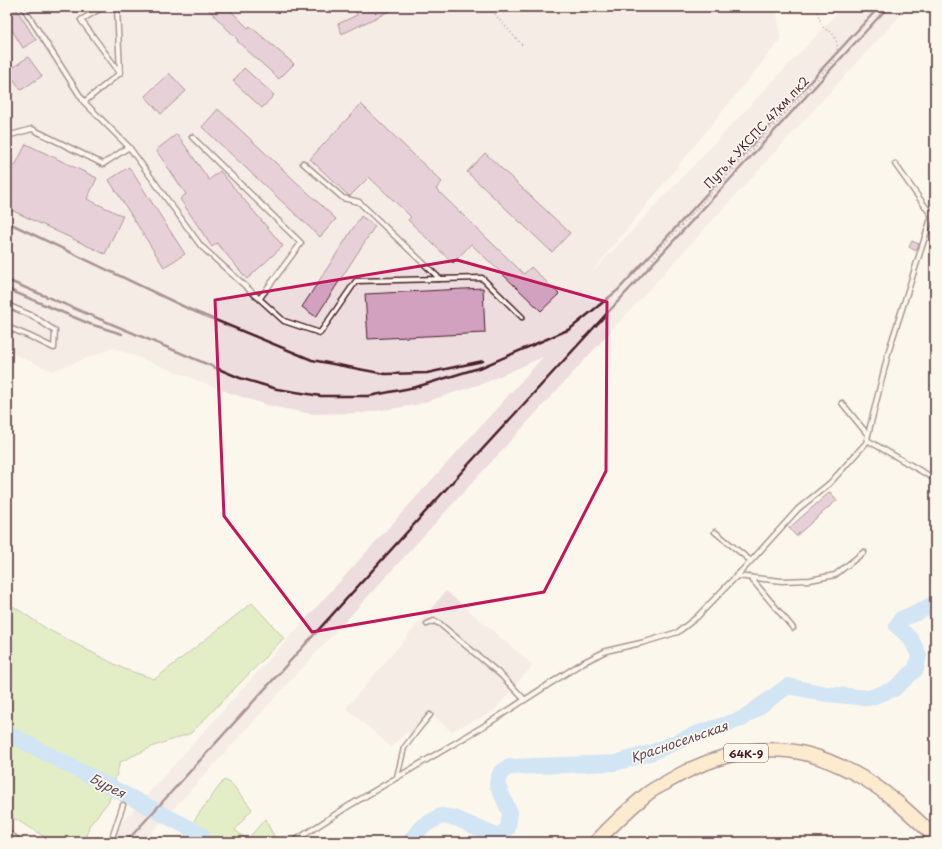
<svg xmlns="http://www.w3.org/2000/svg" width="942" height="849" font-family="'Playpen Sans',sans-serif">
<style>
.built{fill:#eeddde}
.green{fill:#c6e198;stroke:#888062}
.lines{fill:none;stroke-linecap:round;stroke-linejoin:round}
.river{stroke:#a1cefc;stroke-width:16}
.building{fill:#d1a1bf;stroke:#4a1f2b}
.lane-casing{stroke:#4a1f2b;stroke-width:7}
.primary-casing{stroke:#4a1f2b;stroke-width:16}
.path{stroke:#4a1f2b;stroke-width:1.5;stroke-dasharray:1 3;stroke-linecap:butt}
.lane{stroke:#fbf7ec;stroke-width:4}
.primary{stroke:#fcdcac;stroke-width:13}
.rail{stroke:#4a1f2b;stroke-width:2.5}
.marked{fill:none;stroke:#c2185b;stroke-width:3;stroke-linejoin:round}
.labels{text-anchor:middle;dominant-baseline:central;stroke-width:3.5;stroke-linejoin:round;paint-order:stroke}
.shield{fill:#fbf7ec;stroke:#7f6065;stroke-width:1}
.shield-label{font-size:11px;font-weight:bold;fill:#4a1f2b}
.street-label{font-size:12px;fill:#4a1f2b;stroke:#fbf7ec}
.water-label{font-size:13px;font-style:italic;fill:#604b5f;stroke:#fbf7ec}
</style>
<rect width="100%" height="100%" fill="#fbf7ec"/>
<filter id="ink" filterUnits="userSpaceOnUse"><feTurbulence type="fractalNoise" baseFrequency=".025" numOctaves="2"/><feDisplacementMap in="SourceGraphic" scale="8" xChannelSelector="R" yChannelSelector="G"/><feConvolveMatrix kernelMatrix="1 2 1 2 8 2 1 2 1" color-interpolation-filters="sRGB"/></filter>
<g filter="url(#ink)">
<path class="built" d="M7,7H776L781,39L588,277L843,7H908L143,842H104L543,357L484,383L416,405L362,413L312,414L270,406L230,393L114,348L52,371L7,351Z
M446,591L533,665L493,712L451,731L429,712L410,735L406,732L392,748L346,708Z"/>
<path class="green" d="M7,602L47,629L124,669L155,679L252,603L284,638L191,733L154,746L120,762L109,801L89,826L86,842H53L7,814Z
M224,780L231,783L252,809L235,830L247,840L265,819L277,842H181L197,816Z"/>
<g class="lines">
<path class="river" d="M7,733L201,834L203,842
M409,842L423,826L441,816L455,818L499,837L508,828L510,813L497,784L500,773L509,767L615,763L653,752L698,733L742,719L788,686L826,694L869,698L894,689L916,669L919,655L911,639L897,626L901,619L918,612L935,603"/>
</g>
<path class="building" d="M7,7H15L36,40L23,48L7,22Z
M206,7H227L248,28L250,26L294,64L279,79L237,41L238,40Z
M353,7H398L342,34L338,24L357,15Z
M28,57L42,76L21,90L8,71Z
M244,68L274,95L262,108L233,81Z
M169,73L186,91L161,114L145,96Z
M361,104L442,182L436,189L524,274L531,267L559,294L541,311L471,244L453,263L408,220L411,217L369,177L350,196H349L310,159Z
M218,109L336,219L320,237L202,127Z
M177,134L209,180L220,171L283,246L247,279L217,243L212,247L180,199L186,194L156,150Z
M26,144L97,178L87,199L123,216L105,254L7,208V162L15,166Z
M485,153L570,233L552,252L467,172Z
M129,167L185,254L164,267L109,180Z
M361,216L375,226L316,317L302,307Z
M912,241L919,244L916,251L909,247Z
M483,288L485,333L368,339L365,294Z
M830,492L837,500L796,536L789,528Z"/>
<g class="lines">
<g class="lane-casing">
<path id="lane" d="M23,7L84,102L129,147L201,246L284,321L320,333L356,281L482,278L522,317
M103,7L81,20L120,73
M117,7L120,72
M84,102L120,73
M7,136L32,129L103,164L129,147
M192,137L301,243L260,298
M303,163L343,198L359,202L440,279
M895,164L932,216
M7,305L33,316L55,331L54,348L29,336L7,327
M842,403L868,435
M867,440L935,479
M715,532L751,561
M736,576L782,581L810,580L835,575L864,552
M750,577L793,628
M427,624L434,621L440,624L501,675L524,699
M397,777L404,748L420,727L430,715
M109,842L112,838L123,805
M293,842L347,807L484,726L582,663L606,651L645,642L678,632L697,617L751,561L798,509L830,483L866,443L889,350L933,212L935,210"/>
</g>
<g class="primary-casing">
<path id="primary" d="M7,838L13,842
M596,842C612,825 629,809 647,794C653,789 660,786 667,782C708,757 759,742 807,754C823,758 839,765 854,773C885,789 910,813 935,837"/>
</g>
<path class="path" d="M491,7L497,17L523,46
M654,262L652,260L663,245L832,63C838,54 840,43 832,33C830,31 827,30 824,28C820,23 817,12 817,7"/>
<use href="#lane" class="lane"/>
<use href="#primary" class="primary"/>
<path class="rail" d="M7,222L191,310L312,360L385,374L427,373L483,361
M7,280L240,378L277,389L321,396H369L416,387L482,367L570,329L618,290L879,7
M7,289L90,324L122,334
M126,842L467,466L888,7"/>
</g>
</g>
<path d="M0 0H942V849H0ZM457,260L607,302L606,471L544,592L312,632L224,516L215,300Z" fill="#fbf7ec" fill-opacity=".55" fill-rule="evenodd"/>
<path class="marked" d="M457,260L607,302L606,471L544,592L312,632L224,516L215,300Z"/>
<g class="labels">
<rect class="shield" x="724" y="744" width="44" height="18" rx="3"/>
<g class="shield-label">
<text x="746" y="753">64К-9</text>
</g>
<g class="street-label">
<text transform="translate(756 132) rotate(-47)">Путь к УКСПС 47км пк2</text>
</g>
<g class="water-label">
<text transform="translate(679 741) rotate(-19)">Красносельская</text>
<text transform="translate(108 785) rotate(27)">Бурея</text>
</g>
</g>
<rect width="942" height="849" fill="none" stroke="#fbf7ec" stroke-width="24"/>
<rect x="12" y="12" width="918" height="825" fill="none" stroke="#4a1f2b" stroke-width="1.5" filter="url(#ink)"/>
</svg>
